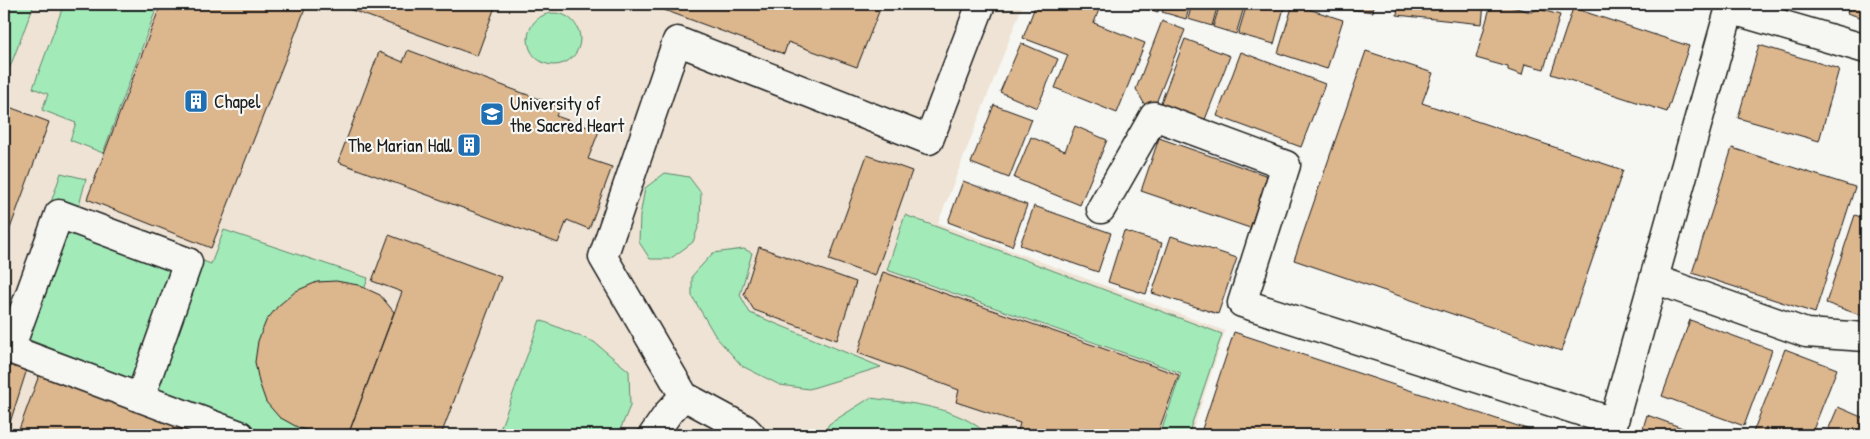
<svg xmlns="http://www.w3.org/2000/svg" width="1870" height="439" font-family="'Patrick Hand',sans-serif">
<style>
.built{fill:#eee3d4}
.green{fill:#a2ebb9;stroke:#5f846a}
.building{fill:#dcb68d;stroke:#1c1c1c}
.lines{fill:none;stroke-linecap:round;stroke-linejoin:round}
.minor-casing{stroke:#1c1c1c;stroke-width:31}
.minor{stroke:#f6f6f2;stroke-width:28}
.labels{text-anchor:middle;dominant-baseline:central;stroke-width:4.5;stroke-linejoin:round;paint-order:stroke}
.poi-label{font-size:19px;fill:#1c1c1c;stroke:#f6f6f2;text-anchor:start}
</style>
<rect width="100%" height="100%" fill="#f6f6f2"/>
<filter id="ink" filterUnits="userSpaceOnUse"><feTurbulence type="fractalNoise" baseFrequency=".02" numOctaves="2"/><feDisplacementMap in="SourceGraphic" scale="10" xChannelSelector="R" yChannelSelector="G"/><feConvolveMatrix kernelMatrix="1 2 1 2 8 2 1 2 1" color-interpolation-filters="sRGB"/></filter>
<g filter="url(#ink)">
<path class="built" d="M4,4H1023L938,223L1225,331L1191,435H4Z"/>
<path class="green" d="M4,4H34L4,83Z
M64,4H158L103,153L70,140L76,123L42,110L48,94L33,88Z
M528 39a26 26 0 1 1 52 0a26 26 0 1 1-52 0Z
M61,173L86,179L77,213L211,264L224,230L368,278L361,299L388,310L345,435H271L7,331Z
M665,173L689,177L701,193L700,222L693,242L670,259H650L639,242L640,216L645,188Z
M905,215L1222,334L1188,435H1160L1181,373L887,270Z
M744,249L752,253L740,295L750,313L881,367L809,389L780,385L742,366L716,337L692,296V276L713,253Z
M540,320L594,342L629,371L630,406L618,435H498Z
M870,398C909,403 958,406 988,435H823L829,424Z"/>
<path class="building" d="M161,4H307L211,248L87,199Z
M335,4H496L477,56Z
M648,4H882L857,67L788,42L784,54Z
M1036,4H1101L1094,23L1145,43L1117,113L1055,88L1068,55L1023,38Z
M1130,4H1161L1158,12Z
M1165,4H1190L1186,19L1162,12Z
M1192,4H1218L1212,26L1188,19Z
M1220,4H1245L1236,34L1213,27Z
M1247,4H1285L1274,44L1238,34Z
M1293,4L1343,20L1327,69L1278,53Z
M1327,4H1374L1373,12L1326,6Z
M1398,4H1484L1482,24L1397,15Z
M1491,4H1501L1531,12L1538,9L1560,15L1544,69L1525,64L1522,75L1508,70V67L1476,58Z
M1850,4H1866V19L1847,13Z
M1573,8L1689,46L1667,112L1551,74Z
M1162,21L1185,30L1154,108L1145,105L1136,89Z
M1185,39L1230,56L1204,122L1160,105Z
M1021,43L1058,59L1037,108L1000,92Z
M1759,45L1839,69L1819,141L1738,118Z
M408,50L560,107L556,116L599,131L588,159L612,167L589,229L567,220L558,243L338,162L379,52L403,62Z
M1366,51L1433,73L1422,103L1623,170L1561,351L1294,260Z
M1241,52L1325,84L1301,147L1217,116Z
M4,105L49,122L4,245Z
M994,105L1032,119L1009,178L971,163Z
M1075,126L1107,140L1080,205L1014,178L1031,137L1065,151Z
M1159,138L1268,176L1250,228L1141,191Z
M1732,148L1855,187L1815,313L1692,273Z
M867,155L912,171L875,276L829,260Z
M963,181L1027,205L1012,246L948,222Z
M1034,206L1111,233L1098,272L1020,245Z
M1855,215L1866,219V317L1826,303Z
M1124,231L1162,243L1146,294L1108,282Z
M389,235L501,277L441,435H348L402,292L372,281Z
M1171,236L1237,258L1218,314L1152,293Z
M759,247L856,282L837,340L754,310L744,294Z
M883,272L1179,375L1157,435H1017L1020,423L956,402L959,390L858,353Z
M336,281L358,285L380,295L394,312L350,430L335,435L318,434L299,428L279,417L266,402L259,382L255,362L258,341L266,321L278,306L296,291L317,282Z
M1690,320L1772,350L1744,426L1662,396Z
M1234,332L1533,431L1532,435H1200Z
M1785,349L1837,369L1811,435H1752Z
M4,357L28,366L6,435H4Z
M41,370L213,435H17Z
M1838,407L1866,419V435H1826Z
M1647,415L1702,435H1641Z"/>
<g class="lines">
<g class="minor-casing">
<path id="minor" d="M1729,9L1866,49
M1101,209L1154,116L1286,165L1242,303L1614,422
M1654,279L1806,333L1866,337
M4,347L240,435
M10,349L59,214L188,262L140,398
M653,435L669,412L684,396
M751,435L745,429L684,396L603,257L677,41L929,140L981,4
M1610,435L1731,4"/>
</g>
<use href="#minor" class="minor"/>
</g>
</g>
<defs>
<g id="building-square" transform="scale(1.25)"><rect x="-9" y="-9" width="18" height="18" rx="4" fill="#1f6fb2" stroke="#f6f6f2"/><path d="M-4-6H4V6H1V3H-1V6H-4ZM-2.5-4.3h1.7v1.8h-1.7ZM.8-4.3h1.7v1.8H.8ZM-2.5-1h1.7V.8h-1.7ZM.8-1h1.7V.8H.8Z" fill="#fff"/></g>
<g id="university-square" transform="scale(1.25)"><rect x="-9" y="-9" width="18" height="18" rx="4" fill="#1f6fb2" stroke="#f6f6f2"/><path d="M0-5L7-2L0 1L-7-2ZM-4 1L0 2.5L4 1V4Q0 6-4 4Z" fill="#fff"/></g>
</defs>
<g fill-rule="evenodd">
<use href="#building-square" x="196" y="101"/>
<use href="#university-square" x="492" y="114"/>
<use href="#building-square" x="469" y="145"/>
</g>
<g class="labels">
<g class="poi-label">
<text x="214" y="101">Chapel</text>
<text x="510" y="103">University of<tspan x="510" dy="22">the Sacred Heart</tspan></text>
<text x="452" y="145" text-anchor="end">The Marian Hall</text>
</g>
</g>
<rect width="1870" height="439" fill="none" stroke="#f6f6f2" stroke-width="20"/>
<rect x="10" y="10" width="1850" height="419" fill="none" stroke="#1c1c1c" stroke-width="2" filter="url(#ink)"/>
</svg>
